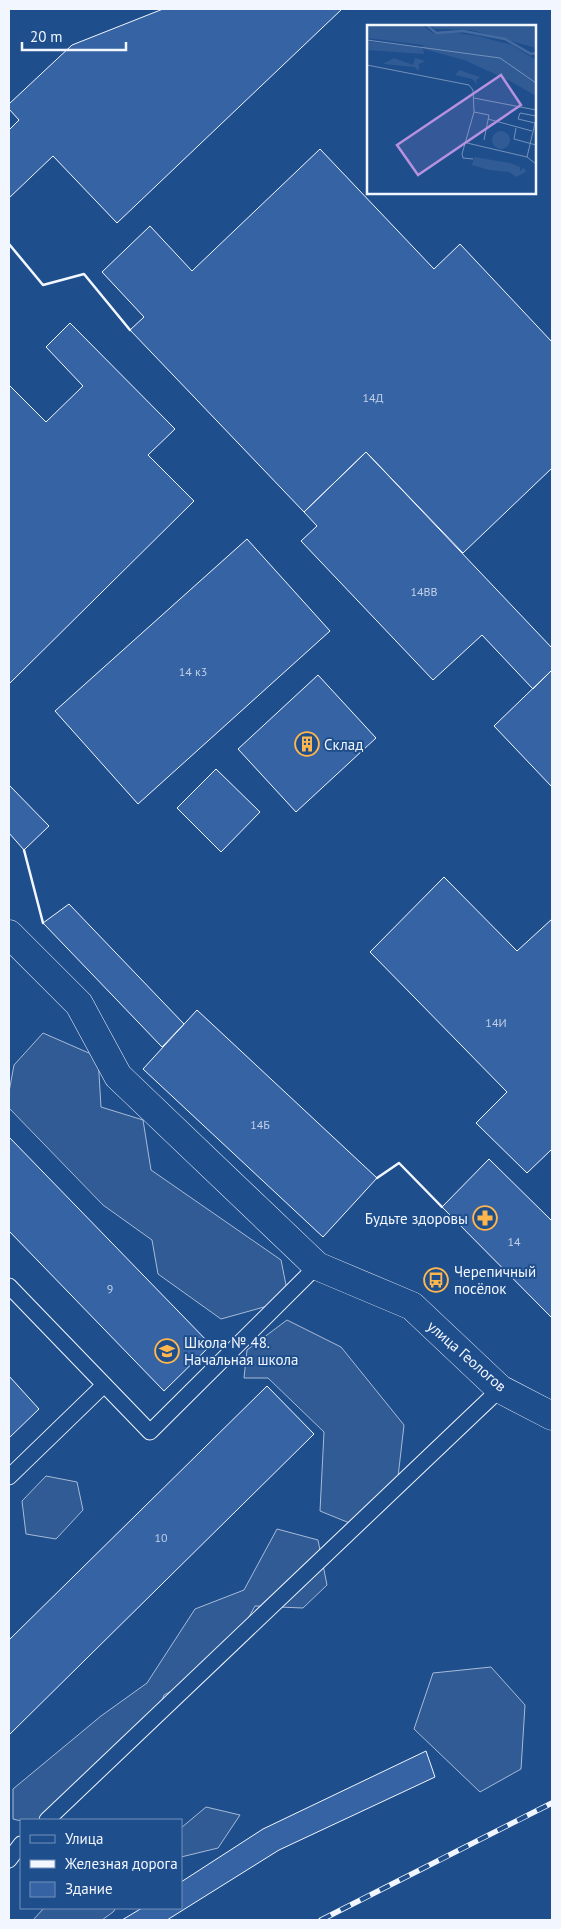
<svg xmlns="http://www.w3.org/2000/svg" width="561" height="1929" font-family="'PT Sans',sans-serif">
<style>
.built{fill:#305b95;stroke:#a8bbd7}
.building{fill:#3563a3;stroke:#f2f6ff}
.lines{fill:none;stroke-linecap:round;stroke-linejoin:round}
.service-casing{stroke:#f2f6ff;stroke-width:17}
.minor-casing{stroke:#f2f6ff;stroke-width:29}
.service{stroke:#1f4e8c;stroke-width:15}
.minor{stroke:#1f4e8c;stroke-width:28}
.rail-casing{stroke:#f2f6ff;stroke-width:5.5}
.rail{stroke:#1f4e8c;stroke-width:4;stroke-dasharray:11;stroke-linecap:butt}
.wall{stroke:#f2f6ff;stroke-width:2.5}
.labels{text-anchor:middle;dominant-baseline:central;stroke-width:4;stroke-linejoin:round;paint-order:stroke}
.number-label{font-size:12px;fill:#c3d1e8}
.poi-label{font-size:15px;fill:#f2f6ff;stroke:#1f4e8c;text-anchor:start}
.street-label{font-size:15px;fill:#f2f6ff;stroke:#1f4e8c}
.inset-river{fill:none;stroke:#446ba0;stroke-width:2.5}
.inset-road{fill:none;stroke:#7391ba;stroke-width:1}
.view{fill:#b691df;fill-opacity:0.15;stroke:#b691df;stroke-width:2.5}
.inset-edge{fill:none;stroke:#f2f6ff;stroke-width:2.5}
</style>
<rect width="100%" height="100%" fill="#1f4e8c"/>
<path class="built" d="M43,1033L98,1057L101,1107L143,1120L151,1170L281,1260L289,1300L221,1319L158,1274L152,1240L103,1205L9,1108V1092L14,1065Z
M287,1320L341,1347L404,1425L398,1477L357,1526L320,1511L324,1432L268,1378H244L247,1350Z
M46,1476L77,1482L83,1510L56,1539L26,1534L22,1501Z
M277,1529L318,1540L327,1585L303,1608L255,1606L223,1664L164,1695L151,1731L56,1820L21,1821L13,1819V1789L101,1716L147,1683L195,1609L244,1590Z
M491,1667L525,1705L521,1769L480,1792L414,1729L433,1673Z
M206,1807L240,1815L218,1848L181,1857V1828Z
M44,1908H116L113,1912L102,1920H33Z"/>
<path class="building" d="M163,9H342L117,223L53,156L9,198V130L19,120L9,109V104L72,45Z
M320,149L434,269L460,244L552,342V468L463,553L366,452L304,512L130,330L144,317L102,272L150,226L192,271Z
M70,323L175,429L148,455L194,501L9,684V385L46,422L83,386L46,347Z
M366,452L552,648V670L533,689L482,635L433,680L301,541L317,526L304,512Z
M247,539L330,631L138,804L55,711Z
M552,670V787L494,726Z
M318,675L376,738L296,812L238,749Z
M216,769L260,812L221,852L177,808Z
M9,785L49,826L24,850L9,833Z
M444,877L517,951L552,919V1149L527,1173L476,1123L507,1092L370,952Z
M69,904L184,1024L162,1047L43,923Z
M197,1010L377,1178L323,1237L143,1069Z
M9,1137L211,1345L164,1391L9,1231Z
M489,1159L552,1221V1318L442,1207Z
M9,1376L39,1409L9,1438Z
M267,1386L314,1434L9,1735V1640Z
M426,1751L435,1777L279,1850L167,1920H122L142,1908H181V1882L263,1829Z"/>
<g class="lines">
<g class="service-casing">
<path id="service" d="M9,1286L150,1432L317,1266
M9,1477L104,1385
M47,1820L500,1389
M9,1860L21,1844"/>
</g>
<g class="minor-casing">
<path id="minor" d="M9,934L79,1004L118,1076L317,1266L412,1306L500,1389L552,1416"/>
</g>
<use href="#service" class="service"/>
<use href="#minor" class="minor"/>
<g class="rail-casing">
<path id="rail" d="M321,1920L552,1803"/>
</g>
<use href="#rail" class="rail"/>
<path class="wall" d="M9,244L43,285L84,274L130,330
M24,850L43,923
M377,1178L399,1163L442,1207"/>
</g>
<defs>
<g id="building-ring" transform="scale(1.25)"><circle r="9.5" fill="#1f4e8c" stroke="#ffb74d" stroke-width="1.5"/><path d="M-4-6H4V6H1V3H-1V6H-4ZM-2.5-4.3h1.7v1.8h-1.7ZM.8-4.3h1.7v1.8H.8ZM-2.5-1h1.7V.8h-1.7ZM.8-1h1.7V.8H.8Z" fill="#ffb74d"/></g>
<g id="pharmacy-ring" transform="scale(1.25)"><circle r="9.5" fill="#1f4e8c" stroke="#ffb74d" stroke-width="1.5"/><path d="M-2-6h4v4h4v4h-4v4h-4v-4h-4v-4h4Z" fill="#ffb74d"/></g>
<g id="bus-ring" transform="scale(1.25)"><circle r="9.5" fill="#1f4e8c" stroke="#ffb74d" stroke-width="1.5"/><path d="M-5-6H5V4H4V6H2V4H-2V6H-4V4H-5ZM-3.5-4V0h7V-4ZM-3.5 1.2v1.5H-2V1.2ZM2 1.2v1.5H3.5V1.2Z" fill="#ffb74d"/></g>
<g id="school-ring" transform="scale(1.25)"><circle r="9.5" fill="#1f4e8c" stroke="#ffb74d" stroke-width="1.5"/><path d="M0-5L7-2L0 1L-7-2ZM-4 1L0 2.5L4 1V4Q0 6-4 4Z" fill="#ffb74d"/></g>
</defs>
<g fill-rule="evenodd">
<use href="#building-ring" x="307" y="744"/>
<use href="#pharmacy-ring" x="485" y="1218"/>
<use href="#bus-ring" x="436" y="1280"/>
<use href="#school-ring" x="167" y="1351"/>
</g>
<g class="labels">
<g class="number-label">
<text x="373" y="397">14Д</text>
<text x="424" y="591">14ВВ</text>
<text x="193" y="671">14 к3</text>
<text x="496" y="1022">14И</text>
<text x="260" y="1124">14Б</text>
<text x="514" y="1241">14</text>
<text x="110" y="1288">9</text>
<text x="161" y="1537">10</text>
</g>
<g class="poi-label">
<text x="324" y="744">Склад</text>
<text x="468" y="1218" text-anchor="end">Будьте здоровы</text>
<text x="454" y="1271">Черепичный<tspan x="454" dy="17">посёлок</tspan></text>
<text x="184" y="1342">Школа № 48.<tspan x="184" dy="17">Начальная школа</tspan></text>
</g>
<g class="street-label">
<text transform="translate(467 1356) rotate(41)">улица Геологов</text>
</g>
</g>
<g transform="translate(367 25)">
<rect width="169" height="169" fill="#1f4e8c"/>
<path d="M0,0H55L67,9L84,7L111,11L145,20L169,35V71L141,55L97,35L57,24L56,20L0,13ZM63,0H169V23L104,5L68,4ZM0,16L56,23L57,29L0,25ZM27,33L46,40L48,33L58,36L52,39V46L47,42L16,39ZM92,45L113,52L109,55L111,60L105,54L88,50ZM125 115a9 9 0 1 1 18 0a9 9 0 1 1-18 0ZM107,132L143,138L153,142V146L157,142L159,147L149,152L142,147L122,145L105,140Z" fill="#305b95"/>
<path class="inset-river" d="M60,0L69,8L96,6L138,14L164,29L169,28"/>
<path class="inset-road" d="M0,15L133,33L169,58M0,40L102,60L106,65L107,87L95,129L96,133L106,134M107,73L169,85M107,87L122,90L117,115M121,94L165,106M168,98L151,94L153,88L169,91M149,103L147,114L169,120M100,118L160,132L169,139M160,132L169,94"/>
<path class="view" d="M134,50L154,80L51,150L30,120Z"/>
<rect width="169" height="169" class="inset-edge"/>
</g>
<rect width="561" height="1929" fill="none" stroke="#f2f6ff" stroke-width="20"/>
<rect x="20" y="1819" width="162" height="90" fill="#1f4e8c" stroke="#7391ba"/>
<rect x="30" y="1835" width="25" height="8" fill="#1f4e8c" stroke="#7391ba"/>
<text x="65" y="1844" font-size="15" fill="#f2f6ff">Улица</text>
<rect x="30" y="1860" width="25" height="8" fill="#f2f6ff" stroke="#7391ba"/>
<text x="65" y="1869" font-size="15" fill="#f2f6ff">Железная дорога</text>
<rect x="30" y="1882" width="25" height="15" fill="#3563a3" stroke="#7391ba"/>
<text x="65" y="1894" font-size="15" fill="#f2f6ff">Здание</text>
<path d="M22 42v8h104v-8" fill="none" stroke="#f2f6ff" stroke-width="2.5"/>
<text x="30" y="42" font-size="15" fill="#f2f6ff" stroke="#1f4e8c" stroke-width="4" paint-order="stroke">20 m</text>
</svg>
